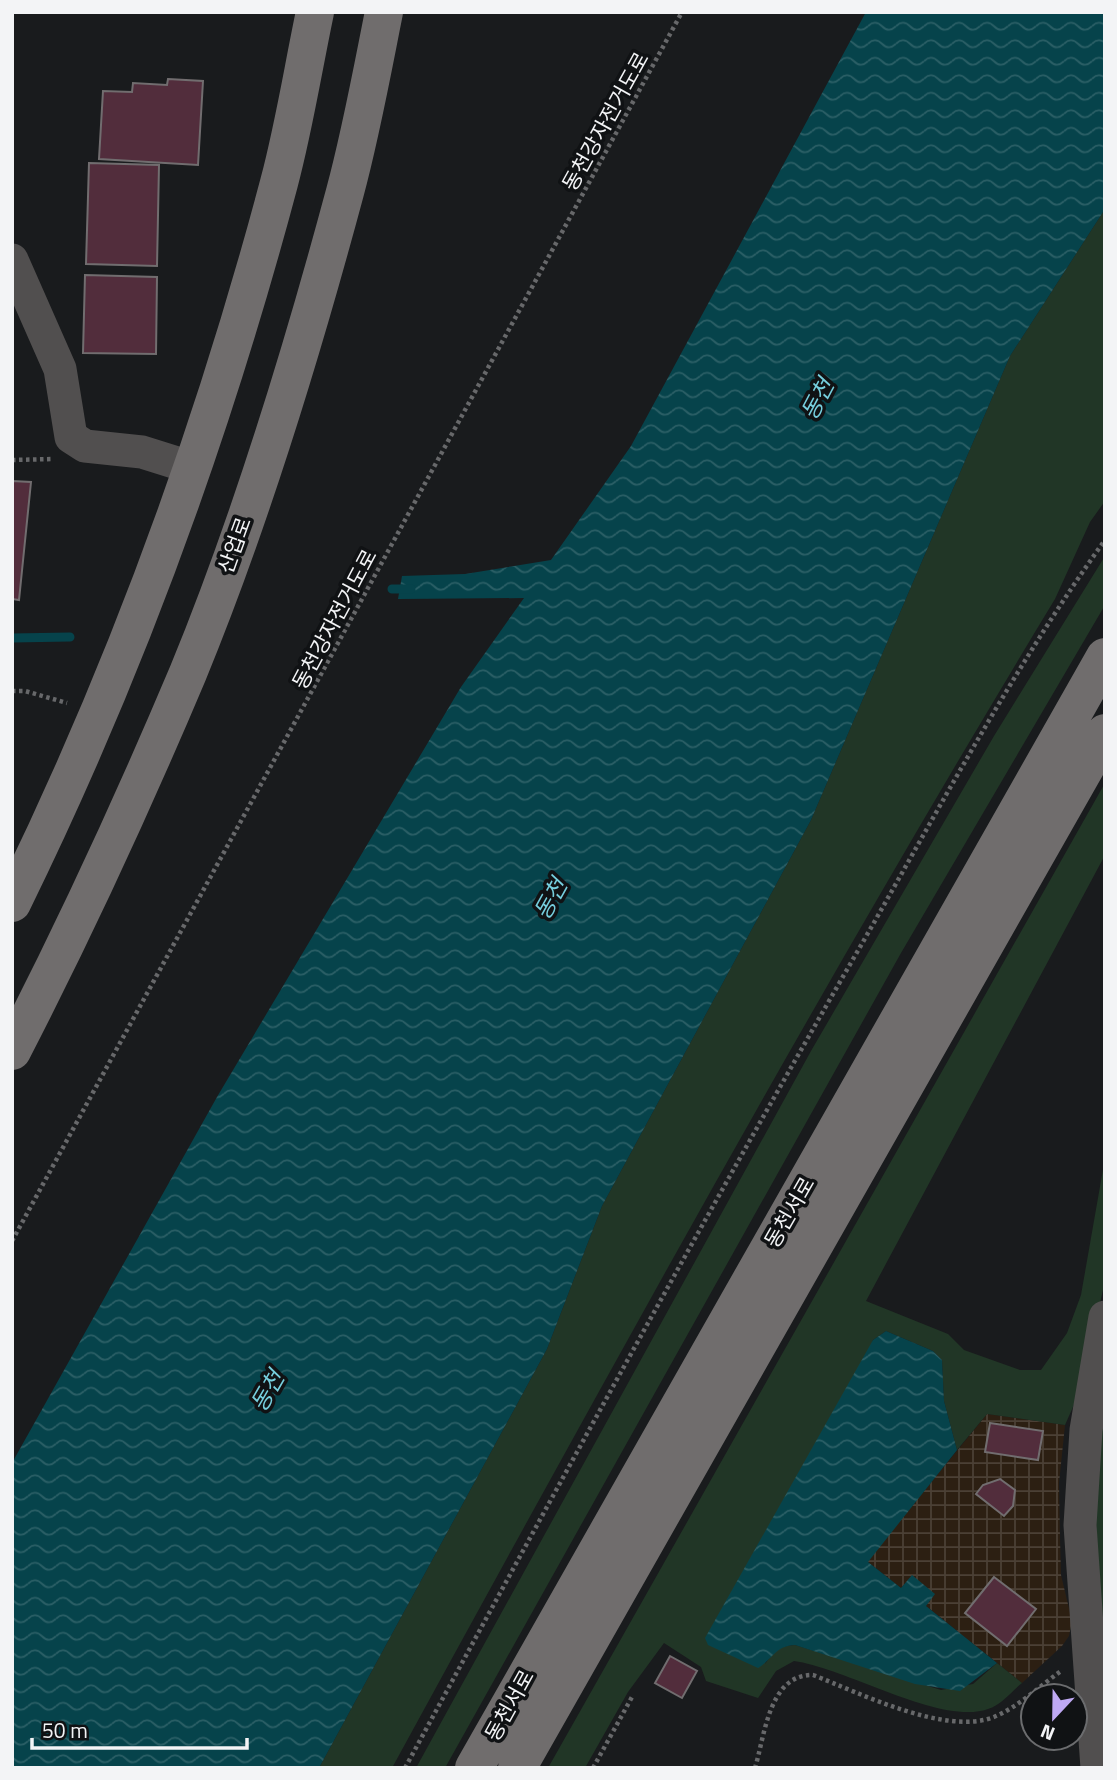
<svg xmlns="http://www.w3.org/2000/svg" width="1117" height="1780" font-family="'Titillium Web','Noto Sans KR',sans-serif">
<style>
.industrial{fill:url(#industrial-grid)}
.green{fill:#213626}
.water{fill:url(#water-waves)}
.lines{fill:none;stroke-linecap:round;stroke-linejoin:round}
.stream{stroke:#06434b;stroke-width:9}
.building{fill:#522d3c;stroke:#716d6f;stroke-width:2}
.path{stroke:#67686a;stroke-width:4.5;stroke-dasharray:3.5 3.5;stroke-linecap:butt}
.minor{stroke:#514f4f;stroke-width:33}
.secondary{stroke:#706d6d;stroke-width:38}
.labels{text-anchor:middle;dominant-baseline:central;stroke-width:7;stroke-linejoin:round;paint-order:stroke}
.street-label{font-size:21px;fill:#f3f4f6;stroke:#101214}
.water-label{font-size:23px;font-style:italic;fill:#76cfde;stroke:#101214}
</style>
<defs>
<pattern id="industrial-grid" width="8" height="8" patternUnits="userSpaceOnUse" patternTransform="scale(1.75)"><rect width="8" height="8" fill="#2c1f12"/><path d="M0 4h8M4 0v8" fill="none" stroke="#4b4035"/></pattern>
<pattern id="water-waves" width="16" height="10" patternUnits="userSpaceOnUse" patternTransform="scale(1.75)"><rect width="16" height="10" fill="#06434b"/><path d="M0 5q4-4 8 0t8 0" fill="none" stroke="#2b5f66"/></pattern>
</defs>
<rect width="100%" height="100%" fill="#191b1d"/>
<path class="industrial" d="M987,1414L1065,1425L1059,1483L1060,1538L1061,1575L1072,1621L1069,1636L1062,1646L1022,1683L925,1605L912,1576L901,1588L867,1561Z"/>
<path class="green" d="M1105,209V501L1090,522L1055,599C823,982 607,1375 392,1768H319L547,1349L602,1206L811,820L1010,356Z
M1105,556V605L901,953L445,1768H416L811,1051L994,736Z
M1105,783V855L866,1301L948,1334L964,1350L1020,1370H1041L1067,1333L1081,1295L1105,1158V1281L1080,1391L1065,1425L987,1414L957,1450L944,1401L942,1360L933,1351L886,1331L873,1340L765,1664C774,1651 779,1646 795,1645L941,1690L973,1684L997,1663L1022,1683C1011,1692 1001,1705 988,1709C941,1726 846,1668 794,1661L776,1671L758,1698L706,1681L701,1667L664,1643L628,1692L585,1768H548Z
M1105,1358V1768L1094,1466Z"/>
<path class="water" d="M866,12H1105V209L1010,356L811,820L602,1206L547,1349L319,1768H12V1463L217,1097L461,687L524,598L398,599L402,576L465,574L551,560L631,446Z
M886,1331L933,1351L942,1360L944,1401L957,1450L868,1562L901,1588L912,1575L935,1594L926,1606L997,1663L960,1691L915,1684L795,1645C775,1646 773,1659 758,1668L708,1645L705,1638L873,1340Z"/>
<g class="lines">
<path class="stream" d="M392,589H411
M12,638L70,637"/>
</g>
<path class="building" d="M168,79L203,81L198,165L99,159L103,91L132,92L133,83L167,85Z
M89,163L159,165L157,266L86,264Z
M85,275L157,277L156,354L83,353Z
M12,481L31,482L19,600L12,599Z
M990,1423L1043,1431L1038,1460L985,1452Z
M1000,1479L1015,1490L1013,1506L1004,1516L976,1494L983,1485Z
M994,1577L1036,1609L1007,1646L965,1613Z
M670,1656L697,1671L682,1698L655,1683Z"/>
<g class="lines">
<path class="path" d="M12,460L53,459
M12,691H25L67,703
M12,1241L682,12
M405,1768C553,1495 701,1223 856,954C936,815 1011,671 1105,540
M593,1768L632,1697
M755,1768C765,1735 769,1674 813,1675C860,1693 945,1736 994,1717C1018,1707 1040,1686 1061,1671"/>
<path class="minor" d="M12,260L60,369L71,437L85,446L142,452L193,468
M1097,1768L1080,1525L1086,1430L1105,1317"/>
<path class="secondary" d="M12,903C125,673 213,431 279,183C294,127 303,69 315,12
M12,1051C76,927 134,801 188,673C251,520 302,352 345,192C361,133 372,72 384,12
M474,1768L1105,657
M517,1768L1105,733"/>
</g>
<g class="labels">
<g class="street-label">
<text transform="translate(605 121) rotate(-61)">동천강자전거도로</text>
<text transform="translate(234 545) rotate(-70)">산업로</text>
<text transform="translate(334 619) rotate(-62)">동천강자전거도로</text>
<text transform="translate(789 1212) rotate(-60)">동천서로</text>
<text transform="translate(509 1705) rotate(-61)">동천서로</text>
</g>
<g class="water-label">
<text transform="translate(817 399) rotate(-62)">동천</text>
<text transform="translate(550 899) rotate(-61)">동천</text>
<text transform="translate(267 1391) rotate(-60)">동천</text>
</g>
</g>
<rect width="1117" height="1780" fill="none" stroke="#f3f4f6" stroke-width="28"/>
<g transform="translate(1054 1717) rotate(202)"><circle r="33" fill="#101214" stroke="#6b6c6e" stroke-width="2"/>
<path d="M0-5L12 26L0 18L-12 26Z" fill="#bfa9f4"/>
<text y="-10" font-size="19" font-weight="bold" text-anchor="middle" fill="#f3f4f6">N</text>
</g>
<path d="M32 1738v10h215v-10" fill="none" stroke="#f3f4f6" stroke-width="3.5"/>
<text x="42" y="1738" font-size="21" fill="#f3f4f6" stroke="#101214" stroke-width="5" paint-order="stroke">50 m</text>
</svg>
